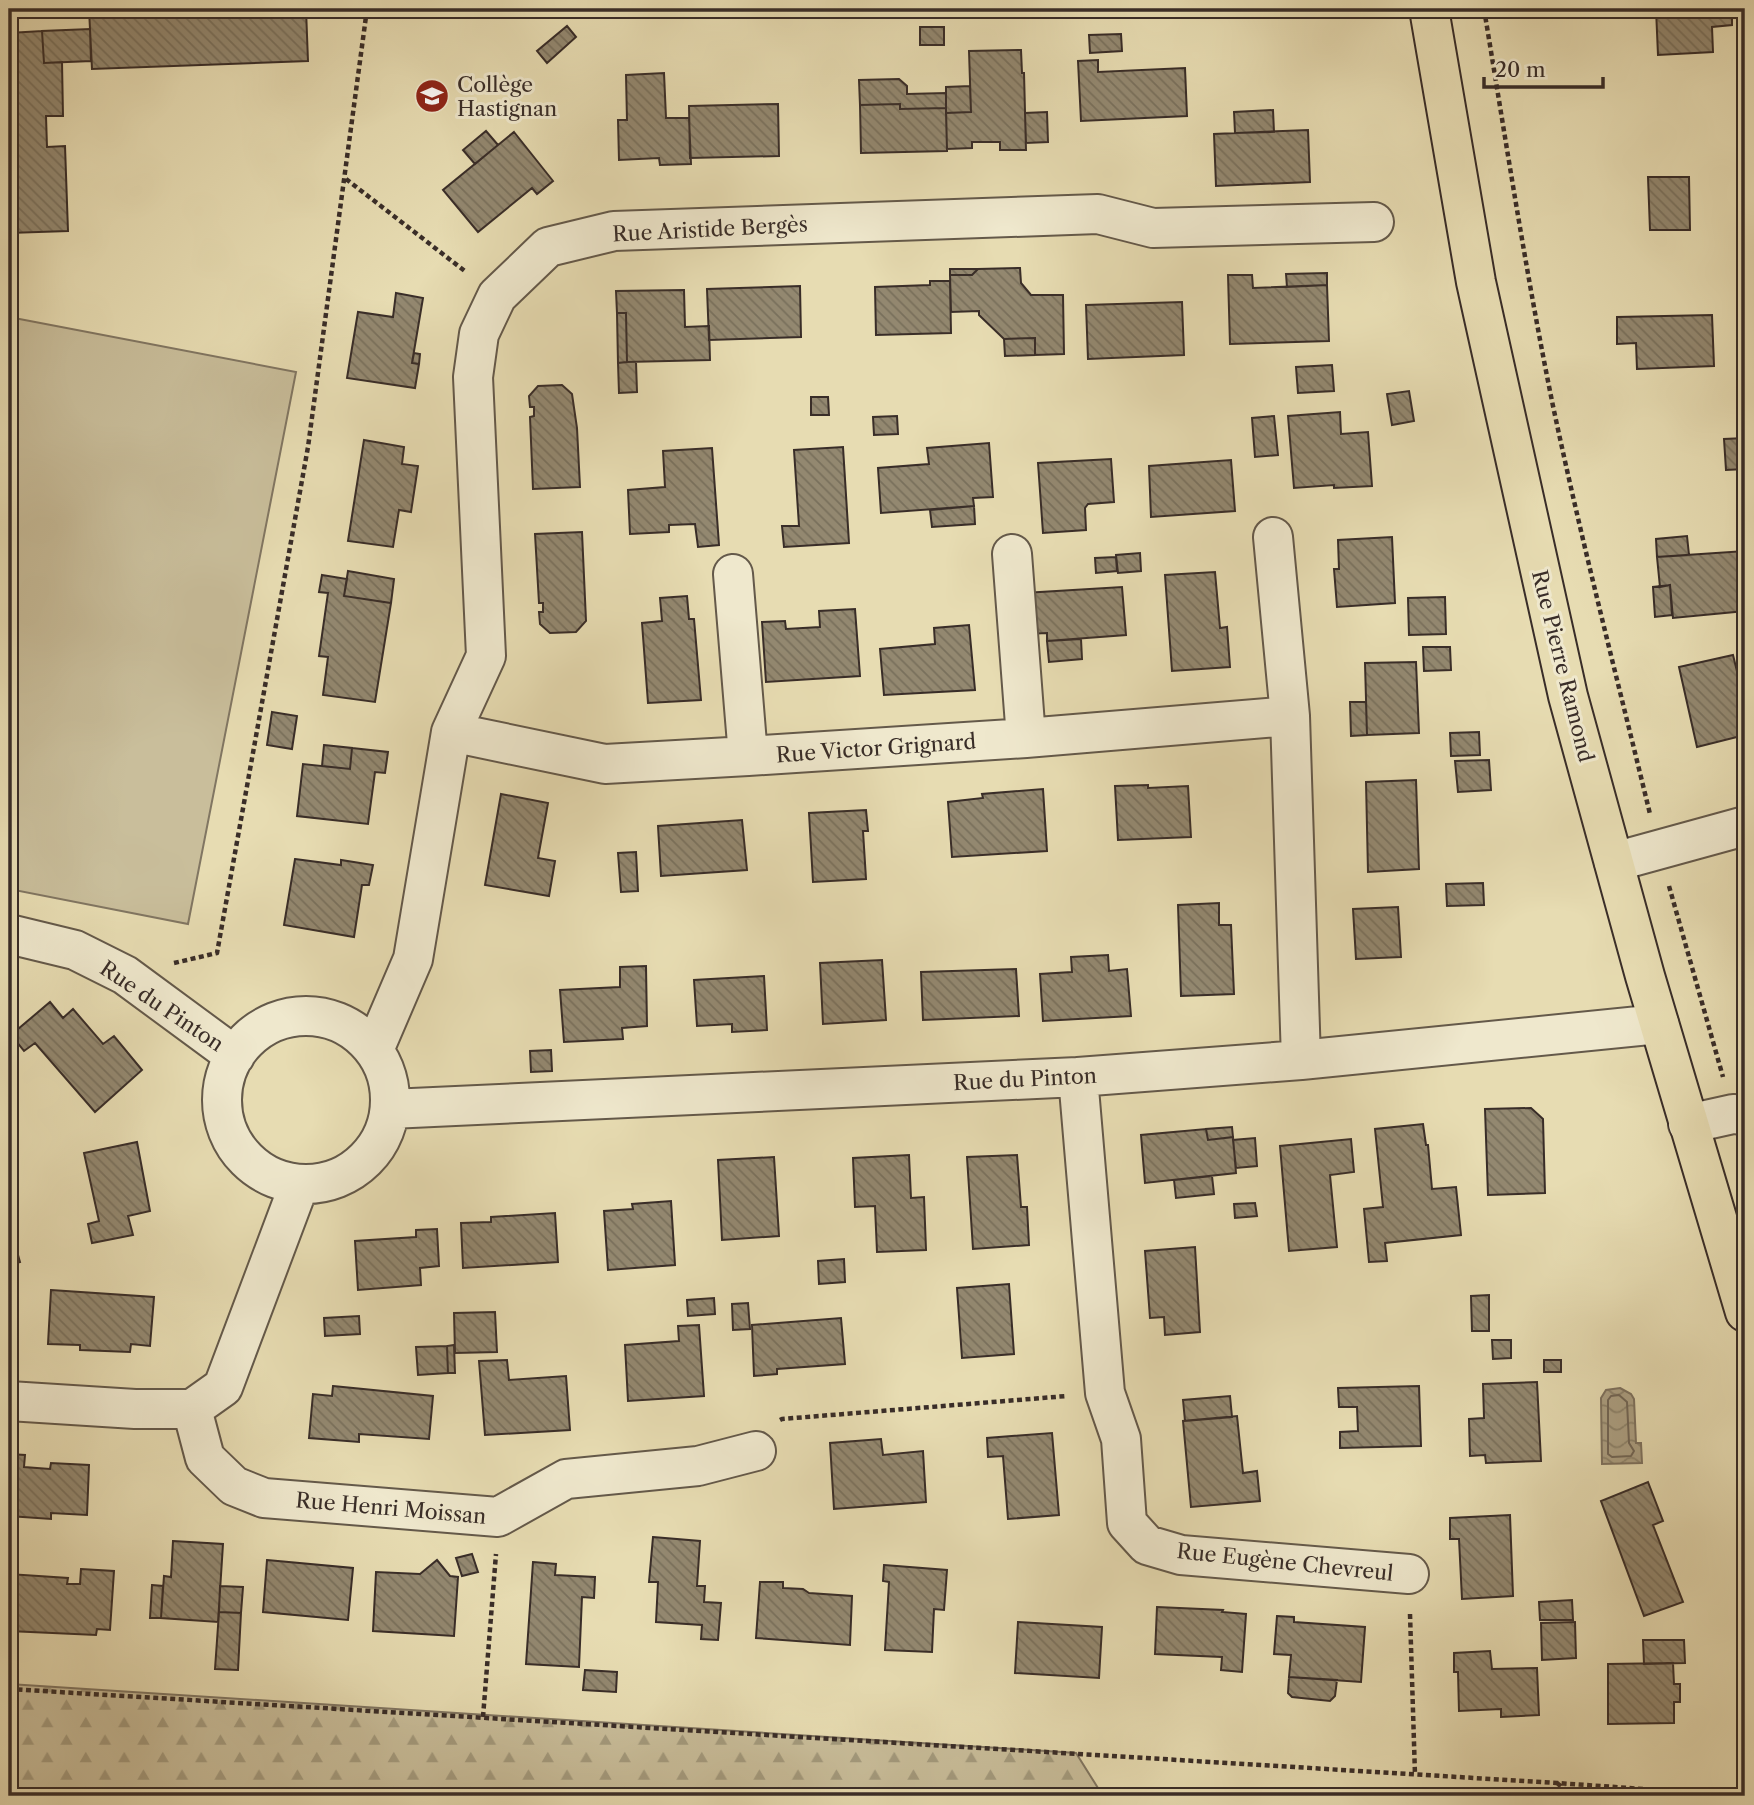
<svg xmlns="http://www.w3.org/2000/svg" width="1754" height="1805" font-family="'Libre Caslon Text',serif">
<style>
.forest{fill:url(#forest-firs);stroke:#817662;stroke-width:2}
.pitch{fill:#c9be9b;stroke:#817662;stroke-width:2}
.water{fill:url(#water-waves);stroke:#7e725f;stroke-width:2}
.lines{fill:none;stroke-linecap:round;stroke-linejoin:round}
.shore{stroke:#726656;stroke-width:2}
.building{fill:url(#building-back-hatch);stroke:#392d28;stroke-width:2}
.minor-casing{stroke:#64594a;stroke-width:42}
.major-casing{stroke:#392d28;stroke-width:42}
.path{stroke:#392d28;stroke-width:4.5;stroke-dasharray:5 3.5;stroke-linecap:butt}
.minor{stroke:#efe8cd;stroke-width:38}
.major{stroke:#e7dcb2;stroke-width:38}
.labels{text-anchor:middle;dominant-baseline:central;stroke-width:6;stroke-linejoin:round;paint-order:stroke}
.poi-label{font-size:21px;fill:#392d28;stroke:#efe8cd;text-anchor:start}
.street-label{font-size:21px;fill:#392d28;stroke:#efe8cd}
</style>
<defs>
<pattern id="forest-firs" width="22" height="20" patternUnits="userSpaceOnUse" patternTransform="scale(1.75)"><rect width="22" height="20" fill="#c9be9b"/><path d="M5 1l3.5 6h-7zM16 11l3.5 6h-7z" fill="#a49b7e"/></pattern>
<pattern id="water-waves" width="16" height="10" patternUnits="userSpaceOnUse" patternTransform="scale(1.75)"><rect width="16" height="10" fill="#aca083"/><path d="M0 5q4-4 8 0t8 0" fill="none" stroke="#8d836b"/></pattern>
<pattern id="building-back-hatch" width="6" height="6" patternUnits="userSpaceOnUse" patternTransform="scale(1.75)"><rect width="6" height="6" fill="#938870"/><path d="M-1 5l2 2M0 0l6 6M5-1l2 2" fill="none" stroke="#79705c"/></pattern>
</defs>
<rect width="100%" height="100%" fill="#e7dcb2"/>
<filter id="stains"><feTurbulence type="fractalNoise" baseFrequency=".00286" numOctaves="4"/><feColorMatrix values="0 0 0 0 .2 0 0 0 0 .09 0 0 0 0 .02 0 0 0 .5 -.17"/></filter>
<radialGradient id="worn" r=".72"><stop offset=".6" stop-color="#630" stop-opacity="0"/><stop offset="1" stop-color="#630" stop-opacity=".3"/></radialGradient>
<path class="forest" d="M9,1684L1076,1753L1103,1796H9Z"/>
<path class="pitch" d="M9,317L296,372L188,924L9,889Z"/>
<path class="water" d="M1620,1388L1631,1394L1634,1399L1636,1443H1641L1642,1463L1602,1464L1601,1398L1606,1390Z"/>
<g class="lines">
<path class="shore" d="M1619,1395L1627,1402L1629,1443L1634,1451L1631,1456L1612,1457L1608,1454V1400L1611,1396Z"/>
</g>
<path class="building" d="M89,9H306L308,61L92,69Z
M1656,9H1732V25L1712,27L1713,52L1658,55Z
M567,26L576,37L547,63L537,51Z
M920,27H944V45H920Z
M90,29L91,61L44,63L42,31Z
M42,31L44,63L62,62L63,116H46L47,147L65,146L68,231L9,233V33Z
M1121,34L1122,51L1090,53L1089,35Z
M1021,50L1022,73H1024L1026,150H1000V142H972V148L947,149L946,113L971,112L969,51Z
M1098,60V72L1185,68L1187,116L1081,121L1078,61Z
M664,73L666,118H689L691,164L660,165L659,158L619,160L618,120H627L626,75Z
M899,79L907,86V94L946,93V108L900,109V104L860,105L859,80Z
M970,86L971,112L946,113V87Z
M778,104L779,156L690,158L689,106Z
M900,104V109L946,108L947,151L861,153L860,105Z
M1273,110L1274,132L1235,133L1234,112Z
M1047,112L1048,142L1026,143L1025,113Z
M1308,130L1310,182L1216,186L1214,134Z
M486,131L498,145L475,164L463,150Z
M514,132L553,181L537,194L532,188L478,232L443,190Z
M1648,177H1689L1690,230H1650Z
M1020,268L1021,283L1031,295H1063L1064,354L1035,355V338L1004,339L979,315V311L951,312L950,275H972L978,269Z
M950,269H978L972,275H950Z
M1327,273V285L1287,287L1286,274Z
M1228,275H1252L1253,288L1327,285L1329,341L1230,344Z
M930,281H950L951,333L876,335L875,287L930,285Z
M800,286L801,337L709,340L707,289Z
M684,290L685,327L709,326L710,360L627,362L626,313H617L616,291Z
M396,293L423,298L412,363L419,364L415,388L347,378L358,312L393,317Z
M1182,302L1184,355L1088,359L1086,305Z
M617,313H626L627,362L618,363Z
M1712,315L1714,366L1637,369L1636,343L1617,344V317Z
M1035,338V355L1005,356L1004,339Z
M414,353L420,354L419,364L412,363Z
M627,362H636L637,392L619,393L618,363Z
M1332,365L1334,391L1298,393L1296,367Z
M562,385L572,394L577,428L580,487L533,489L530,417L534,416V407H530L529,396L538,386Z
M1409,391L1414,421L1392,425L1387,394Z
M811,397H828L829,415H811Z
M1340,412L1341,434L1368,432L1372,486L1334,488V485L1294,488L1288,416Z
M897,416L898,434L874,435L873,417Z
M1274,416L1278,455L1255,457L1252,418Z
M1745,438V469L1726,470L1724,439Z
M364,440L404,447L402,464L418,466L411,512L399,510L393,547L348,541Z
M989,443L993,497L973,498L974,506L881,513L878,468L929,464L927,448Z
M843,447L849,543L784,547L782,526H799L794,450Z
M712,448L719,545L698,547L695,524L669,525V532L630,534L628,490L665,487L663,451Z
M1111,459L1114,502L1088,504L1085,508L1086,530L1043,533L1038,463Z
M1231,460L1235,511L1151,517L1149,466Z
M974,506L975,524L932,527L930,510Z
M582,532L586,621L576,632L550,633L540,624L539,612H543V603H539L535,534Z
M1687,536L1689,555L1657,557L1656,539Z
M1392,537L1395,603L1337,607L1334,569H1339L1338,540Z
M1745,551V611L1673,618L1670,585L1660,587L1657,557Z
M1140,553L1141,571L1118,573L1116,555Z
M1116,557L1117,571L1096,573L1095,558Z
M348,571L394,579L391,603L344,596Z
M1215,572L1220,628L1227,627L1230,667L1172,671L1165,575Z
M322,575L347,579L344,596L391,603L375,702L323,695L328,657L319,656L328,593L319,592Z
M1670,585L1672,615L1655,617L1653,587Z
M1122,587L1126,635L1047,641V633L1027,634L1024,593Z
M687,596L689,619H694L701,700L648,703L642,623L662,621L660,598Z
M1445,597L1446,634L1409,635L1408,598Z
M855,609L860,676L766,682L762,622L785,621L786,629L820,627L819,611Z
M969,625L975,690L884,695L880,649L935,644L934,628Z
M1081,639L1082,659L1049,662L1047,641Z
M1423,647H1450L1451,670L1424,671Z
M1733,655L1745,704V735L1697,747L1679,667Z
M1416,662L1419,733L1367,735L1365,663Z
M1350,702H1366L1367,735L1351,736Z
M272,712L297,716L292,749L267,745Z
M1479,732L1480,755L1451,756L1450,733Z
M324,745L352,748L350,769L322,766Z
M352,748L388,752L385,773L375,772L368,824L297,816L303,764L350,769Z
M1489,760L1491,790L1458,792L1455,761Z
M1416,780L1419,869L1368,872L1366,782Z
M1148,785V788L1188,786L1191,837L1118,840L1115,786Z
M1043,789L1047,851L952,857L948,802L983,798L982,794Z
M501,794L548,803L538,858L555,861L549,896L485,885Z
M866,810L868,831H863L866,879L813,882L809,813Z
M742,820L747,870L661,876L658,826Z
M636,852L638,891L621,892L618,853Z
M295,859L341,865V860L373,865L369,885H362L354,937L284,925Z
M1483,883L1484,905L1447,906L1446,884Z
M1219,903V925H1231L1234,994L1181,996L1178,905Z
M1398,907L1401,957L1356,959L1353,909Z
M1108,955L1109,971L1127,969L1131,1016L1043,1021L1040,974L1072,972L1071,957Z
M882,960L886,1020L823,1024L820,963Z
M646,966L647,1026L622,1028L623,1039L564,1042L560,990L620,987V967Z
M1016,969L1019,1016L923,1020L921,972Z
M764,976L767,1030L732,1032V1024L697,1026L694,980Z
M50,1002L63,1018L73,1009L103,1044L114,1036L142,1070L95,1112L35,1043L24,1051L11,1035Z
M551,1050L552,1071L531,1072L530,1051Z
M1531,1108L1543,1119L1545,1193L1488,1195L1485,1109Z
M1423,1124L1426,1145H1428L1432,1189L1456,1187L1461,1235L1385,1243L1387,1261L1369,1262L1364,1209L1383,1207L1375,1129Z
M1232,1127L1233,1137L1208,1140L1206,1129Z
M1206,1129L1208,1140L1233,1137L1236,1173L1145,1183L1141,1135Z
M1255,1138L1257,1166L1236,1168L1233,1140Z
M1351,1139L1354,1172L1330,1175L1337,1247L1289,1251L1280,1146Z
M137,1142L150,1211L128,1216L133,1235L92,1243L88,1224L99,1221L84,1153Z
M909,1155L911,1198L924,1197L926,1250L877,1252L875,1206L855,1207L853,1158Z
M1017,1155L1021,1207H1027L1029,1245L973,1249L967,1157Z
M774,1157L779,1236L722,1240L718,1160Z
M1212,1176L1214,1194L1176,1198L1174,1180Z
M671,1201L675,1265L608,1270L604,1211L633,1209L632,1204Z
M1255,1203L1257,1216L1235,1218L1234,1204Z
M555,1213L558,1262L463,1268L461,1223L491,1222V1217Z
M9,1223L20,1262L9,1265Z
M437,1229L439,1266L420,1268L421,1285L358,1290L355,1241L416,1237V1230Z
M1195,1247L1200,1332L1165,1335L1164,1317L1150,1318L1145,1251Z
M844,1259L845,1282L819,1284L818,1261Z
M1009,1284L1014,1354L962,1358L957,1288Z
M51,1290L154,1297L150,1346L131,1344L130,1352L80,1350V1345L48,1344Z
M1489,1295V1331H1472L1471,1296Z
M714,1298L715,1314L688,1316L687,1300Z
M748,1303L750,1329L733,1330L732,1304Z
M495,1312L497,1352L455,1353L454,1313Z
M359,1316L360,1334L325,1336L324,1318Z
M841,1318L845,1364L777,1369V1374L754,1376L752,1325Z
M699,1325L704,1396L628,1401L625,1345L679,1341L678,1326Z
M1492,1340H1511V1358L1493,1359Z
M454,1345L455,1373H448L447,1346Z
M447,1346L448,1373L418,1375L416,1347Z
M507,1360L509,1380L566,1376L570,1430L485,1435L479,1361Z
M1544,1360H1561V1372H1544Z
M1537,1382L1541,1461L1486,1463L1485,1455L1470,1456L1469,1419L1484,1418L1483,1384Z
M333,1386L433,1396L429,1439L359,1434V1442L309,1438L313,1394L332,1396Z
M1419,1386L1421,1446L1340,1448V1432L1358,1431L1357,1407H1339L1338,1388Z
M1230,1396L1232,1417L1185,1421L1183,1400Z
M1237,1416L1243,1473L1257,1471L1260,1501L1191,1507L1183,1421Z
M1052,1433L1059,1515L1008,1519L1003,1456L988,1457L987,1438Z
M881,1439L883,1455L923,1451L926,1502L834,1509L830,1443Z
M9,1454L25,1455L24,1467L50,1469L51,1463L89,1465L87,1515L51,1513V1519L9,1516Z
M1648,1482L1663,1521L1653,1525L1683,1602L1644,1616L1601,1501Z
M1510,1515L1513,1596L1462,1599L1459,1539H1450V1518Z
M653,1537L700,1541L697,1586H705L704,1602L721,1603L718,1640L701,1639L702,1625L656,1622L658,1582H649Z
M173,1541L223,1544L218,1622L161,1618L164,1576L171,1577Z
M472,1554L478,1572L462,1576L456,1558Z
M267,1560L353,1568L348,1620L263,1612Z
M437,1560L450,1576L458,1577L454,1636L373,1631L376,1572L420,1574Z
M533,1562L556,1564L555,1575L595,1577L594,1598L582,1597L579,1667L526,1664Z
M884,1565L947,1570L944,1610L934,1609L932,1652L885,1650L889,1582L883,1581Z
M81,1569L114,1571L110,1630L97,1629L96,1635L9,1631V1574L68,1578L67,1584H80Z
M760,1582H783V1588L803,1589L809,1593L852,1596L850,1645L756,1638Z
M152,1585L163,1586L161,1618H150Z
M220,1586L243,1587L241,1613L219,1612Z
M1572,1600L1573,1620H1540L1539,1602Z
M1157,1607L1223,1610L1222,1612L1246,1614L1242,1672L1221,1670L1222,1657L1155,1654Z
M219,1612L241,1613L238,1670L215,1669Z
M1277,1616L1294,1617V1622L1365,1627L1361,1682L1289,1677L1291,1655L1274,1654Z
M1018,1622L1102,1627L1099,1678L1015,1673Z
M1575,1622L1576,1658L1542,1660L1541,1623Z
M1643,1640H1684L1685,1663L1644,1664Z
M1490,1651L1492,1669L1537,1668L1539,1715L1501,1717V1709L1459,1711L1458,1672H1454V1653Z
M1673,1663L1674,1684H1680V1702H1674V1723L1608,1724V1664Z
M585,1670L617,1672L616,1692L583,1690Z
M1289,1677L1337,1680L1335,1696L1330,1701L1292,1697L1288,1693Z"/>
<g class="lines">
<g class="minor-casing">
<path id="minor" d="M1273,537L1290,716
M1012,554L1026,738
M733,574L748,756
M451,732L486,656L473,377L479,334L497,296L548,247L614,231L1098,214L1153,228L1374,222
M1614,862L1745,826
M9,934L75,950L125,975L235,1056
M222 1100a84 84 0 1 1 168 0a84 84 0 1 1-168 0Z
M374,1050L413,959L451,732L605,764L748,756L1026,738L1290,716L1301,1060
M1078,1077L1105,1393L1121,1439L1127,1523L1147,1545L1181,1555L1409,1574
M390,1109L1078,1077L1301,1060L1659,1024
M1688,1124L1733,1114L1745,1115
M299,1185L223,1387L192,1409L205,1458L234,1486L264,1498L498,1517L566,1479L698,1466L756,1451
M9,1401L135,1409H192"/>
</g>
<g class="major-casing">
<path id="major" d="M1429,9L1476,282L1568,696L1645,976L1745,1312"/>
</g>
<path class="path" d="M1484,9C1506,141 1526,274 1553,406C1582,543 1617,678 1650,814
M346,179L466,272
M1669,886L1723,1077
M174,963L217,953L308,447L367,9
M780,1420L782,1419L1067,1396
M1410,1614L1415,1775
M9,1689L1557,1783L1744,1796
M483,1717L496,1554
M1557,1783L1573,1796"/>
<use href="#minor" class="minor"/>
<use href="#major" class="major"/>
</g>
<defs>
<g id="school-disc" transform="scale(1.75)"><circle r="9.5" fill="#8f2418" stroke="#efe8cd"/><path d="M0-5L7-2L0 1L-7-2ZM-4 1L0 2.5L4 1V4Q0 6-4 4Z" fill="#fff"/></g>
</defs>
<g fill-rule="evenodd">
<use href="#school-disc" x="432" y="96"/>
</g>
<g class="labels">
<g class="poi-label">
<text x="457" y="84">Collège<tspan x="457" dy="24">Hastignan</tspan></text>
</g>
<g class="street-label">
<text transform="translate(710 229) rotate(-3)">Rue Aristide Bergès</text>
<text transform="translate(1563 666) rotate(76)">Rue Pierre Ramond</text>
<text transform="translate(876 748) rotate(-4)">Rue Victor Grignard</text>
<text transform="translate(162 1006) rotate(34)">Rue du Pinton</text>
<text transform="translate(1025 1079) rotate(-3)">Rue du Pinton</text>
<text transform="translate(391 1508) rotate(5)">Rue Henri Moissan</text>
<text transform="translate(1285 1562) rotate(6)">Rue Eugène Chevreul</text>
</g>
</g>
<rect width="1754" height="1805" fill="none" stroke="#e7dcb2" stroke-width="35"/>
<rect x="10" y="10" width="1733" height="1784" fill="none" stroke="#392d28" stroke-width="3.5"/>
<rect x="18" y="18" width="1719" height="1770" fill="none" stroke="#392d28" stroke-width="2"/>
<path d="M1484 77v10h119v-10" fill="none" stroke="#392d28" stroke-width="3.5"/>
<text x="1495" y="77" font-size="21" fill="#392d28" stroke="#efe8cd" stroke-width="5" paint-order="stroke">20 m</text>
<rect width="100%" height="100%" filter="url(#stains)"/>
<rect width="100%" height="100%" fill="url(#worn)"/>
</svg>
